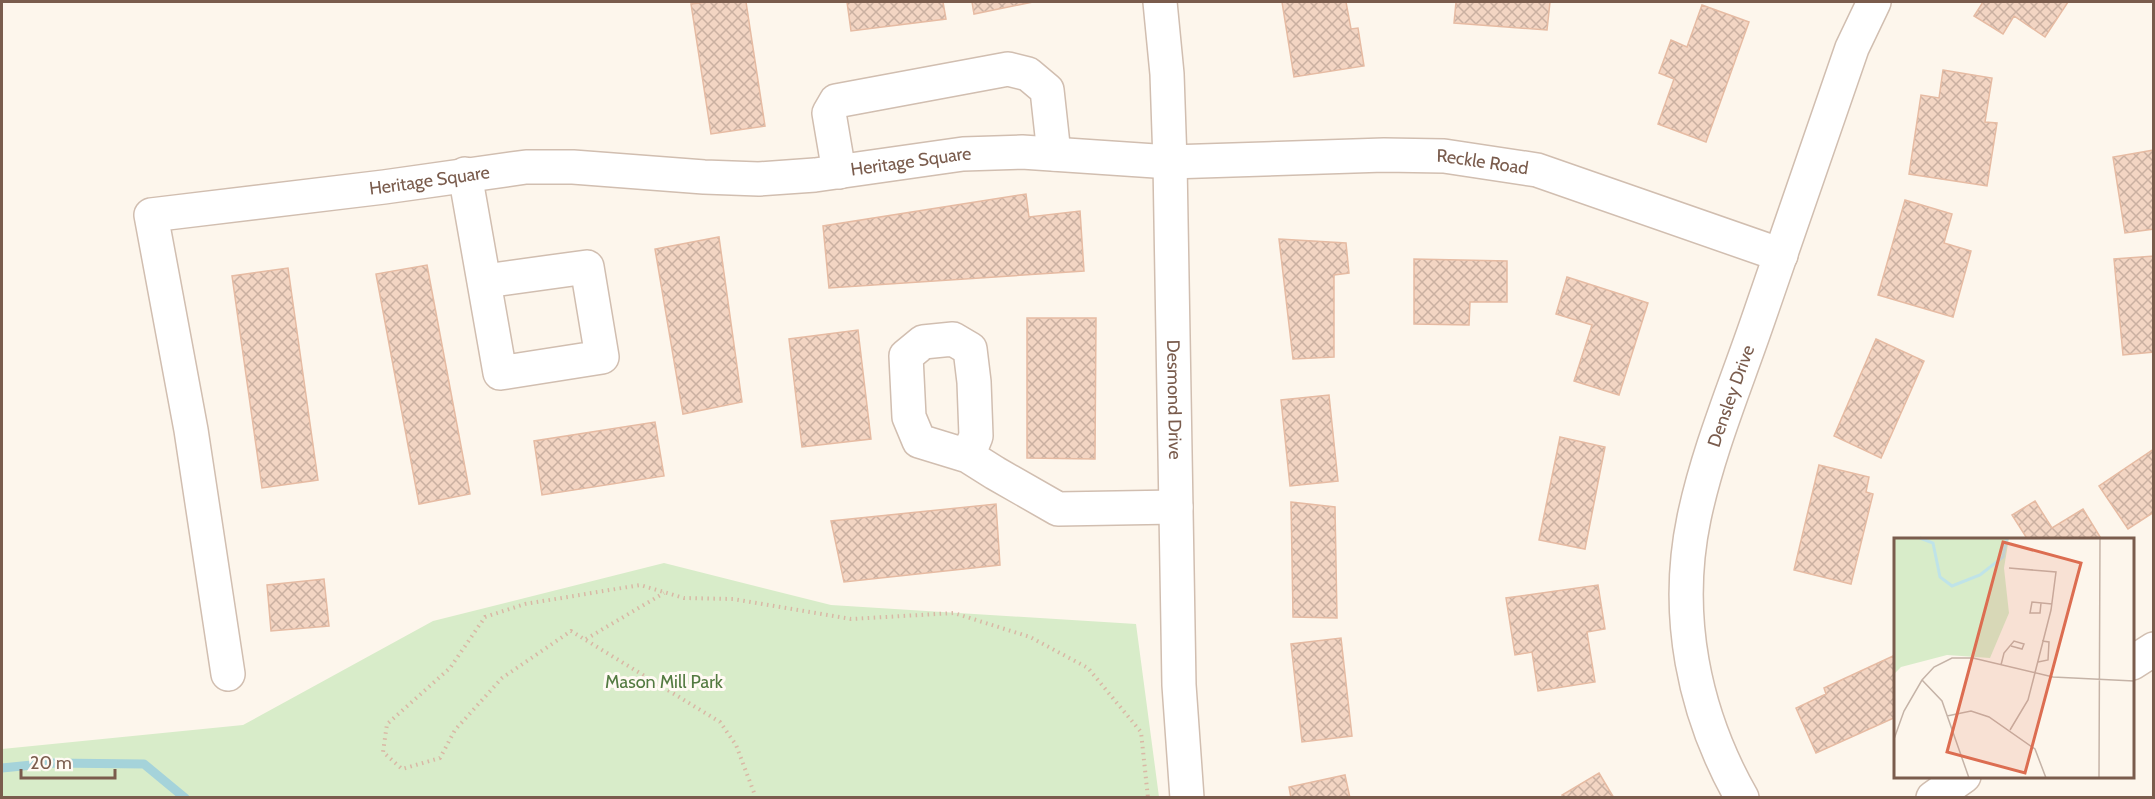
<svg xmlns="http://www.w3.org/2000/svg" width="2155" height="799" font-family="Cabin,sans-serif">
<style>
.park{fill:#d8ecc9}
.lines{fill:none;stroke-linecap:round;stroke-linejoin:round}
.stream{stroke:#a5d3da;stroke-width:9}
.building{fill:url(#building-cross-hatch);stroke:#e6bba3;stroke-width:1.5}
.minor-casing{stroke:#d1beb0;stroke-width:36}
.path{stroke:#d9b8a5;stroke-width:4;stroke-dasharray:1.5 4.5;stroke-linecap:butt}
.minor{stroke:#fff;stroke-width:33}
.labels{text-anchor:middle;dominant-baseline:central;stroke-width:6;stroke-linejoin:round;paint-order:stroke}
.street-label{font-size:18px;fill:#7a5c4d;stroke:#fffaf3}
.park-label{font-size:18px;fill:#537a41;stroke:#fffaf3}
.inset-river{fill:none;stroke:#bfe3e8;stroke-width:3}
.inset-road{fill:none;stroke:#c5b3a7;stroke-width:1.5}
.view{fill:#dc6d51;fill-opacity:0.15;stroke:#dc6d51;stroke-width:3}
.inset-edge{fill:none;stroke:#7a5c4d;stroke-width:3}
</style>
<defs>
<pattern id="building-cross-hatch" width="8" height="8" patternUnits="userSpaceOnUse" patternTransform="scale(1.5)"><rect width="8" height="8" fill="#f3d5c3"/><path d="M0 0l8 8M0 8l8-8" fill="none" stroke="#cab0a1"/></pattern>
</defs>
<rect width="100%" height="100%" fill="#fdf6ec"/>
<path class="park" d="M664,563L831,605L1136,624L1159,797H2V749L243,725L433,621Z"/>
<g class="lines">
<path class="stream" d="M2,768L52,763L144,764L185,798"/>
</g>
<path class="building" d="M707,2H746L765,126L711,134L691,4Z
M847,2H943L946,19L851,31Z
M972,2H1033L974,14Z
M1282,2H1346L1351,29L1358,28L1364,66L1294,77Z
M1456,2H1550L1547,30L1454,23Z
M1983,2H2068L2045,37L2014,16L2003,34L1974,16Z
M1702,5L1749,22L1706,142L1658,124L1674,79L1659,73L1671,40L1687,47Z
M1943,70L1992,78L1985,122L1997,123L1987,186L1909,174L1921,95L1939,98Z
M2154,150V229L2125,233L2113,157Z
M1026,194L1029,217L1080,211L1084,271L829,288L823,226Z
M1905,200L1952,214L1944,243L1971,251L1953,317L1878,295Z
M719,237L742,402L683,414L655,249Z
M1279,239L1346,243L1349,273L1334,275V357L1293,359Z
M2154,256V352L2123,355L2114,259Z
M1414,259L1507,261V302H1470L1469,325L1414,324Z
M427,265L470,494L419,504L376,274Z
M288,268L318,480L262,488L232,276Z
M1567,277L1648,303L1619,395L1574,381L1592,325L1556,314Z
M1027,318H1096L1095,459L1027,458Z
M858,330L871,439L802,447L789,339Z
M1876,339L1924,361L1881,458L1834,436Z
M1329,395L1338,481L1290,486L1281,400Z
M655,422L664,476L542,495L534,441Z
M1560,437L1605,447L1585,549L1539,540Z
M2154,449V512L2128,529L2099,486Z
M1819,465L1869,477L1866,492L1873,494L1851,584L1794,570Z
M2035,501L2052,528L2083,509L2102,540H2028L2012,515Z
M1291,502L1335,507L1337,618L1293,617Z
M996,504L1000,565L844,582L831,521Z
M324,579L329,626L271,631L267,585Z
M1598,585L1605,629L1587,632L1595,682L1538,691L1532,652L1515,655L1506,598Z
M1341,638L1352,736L1302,742L1291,644Z
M1893,656L1896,663V717L1816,753L1796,708L1826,694L1824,688Z
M1599,773L1614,798H1563L1562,795Z
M1345,775L1350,798H1291L1289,787Z"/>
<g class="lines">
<g class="minor-casing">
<g id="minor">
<path id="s1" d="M1160,2L1167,74L1170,162L1179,685L1187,798"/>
<path d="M839,172L829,113L836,101L1008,69L1028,74L1047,90L1054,154"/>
<path d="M465,174L500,373L602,357L587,267L485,281"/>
<path d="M968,456L976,436L974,382L970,349L953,339L923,342L906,356L909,417L919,441L968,456L995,473L1058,509L1176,507"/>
<path d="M2132,663L2154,649"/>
<path id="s2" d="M228,674L191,430L151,215L384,187L526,167H573L704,177L759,179L815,175L963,154L1022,152L1170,162L1384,155L1444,156L1537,170L1781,255"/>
<path id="s3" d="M1742,798C1693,712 1674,614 1694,518C1708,451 1735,387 1757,323C1789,232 1820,140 1852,48L1874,2"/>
<path d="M1933,798L1964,776"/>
</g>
</g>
<path class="path" d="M586,639L664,593
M756,798L736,745L720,722L571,631L502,678L455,730L440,758L402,769L383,752L387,724L450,668L485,617L525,604L640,585L684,598L733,599L851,619L954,613L1030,637L1088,668L1141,732L1148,798"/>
<use href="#minor" class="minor"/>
</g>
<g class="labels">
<g class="street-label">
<text stroke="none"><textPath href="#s2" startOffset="1230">Heritage Square</textPath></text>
<text stroke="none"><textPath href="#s2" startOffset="1803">Reckle Road</textPath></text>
<text stroke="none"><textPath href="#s2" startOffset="746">Heritage Square</textPath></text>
<text stroke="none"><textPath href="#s3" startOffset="418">Densley Drive</textPath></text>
<text stroke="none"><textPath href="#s1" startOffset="398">Desmond Drive</textPath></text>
</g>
<g class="park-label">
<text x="664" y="682">Mason Mill Park</text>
</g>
</g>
<g transform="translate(1894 538)">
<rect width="240" height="240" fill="#fdf6ec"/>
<path d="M0,0H115L110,30L115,75L96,120L53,117L7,129L0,136Z" fill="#d8ecc9"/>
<path class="inset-river" d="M26,0L39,5L46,39L58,48L86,37L109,19L113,0"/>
<path class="inset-road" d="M115,30L162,34L157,72L134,162L116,192M147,65L146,75H136L138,64L158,66M144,124L154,122L155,104L148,103M107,127L110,115L120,103L130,106L128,111L117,108M28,142L48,163L75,240M53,178L77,173L95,179L141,211L152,240M0,201L10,173L28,142L40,129L58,120H79L159,139L240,143M81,240H104M205,240L206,0"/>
<path class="view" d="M109,4L187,25L131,235L53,214Z"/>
<rect width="240" height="240" class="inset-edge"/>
</g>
<rect width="2155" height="799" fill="none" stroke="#7a5c4d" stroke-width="6"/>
<path d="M21 769v9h94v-9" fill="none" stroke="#7a5c4d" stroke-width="3"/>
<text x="30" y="769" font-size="18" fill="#7a5c4d" stroke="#fffaf3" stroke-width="4.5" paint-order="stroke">20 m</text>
</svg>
